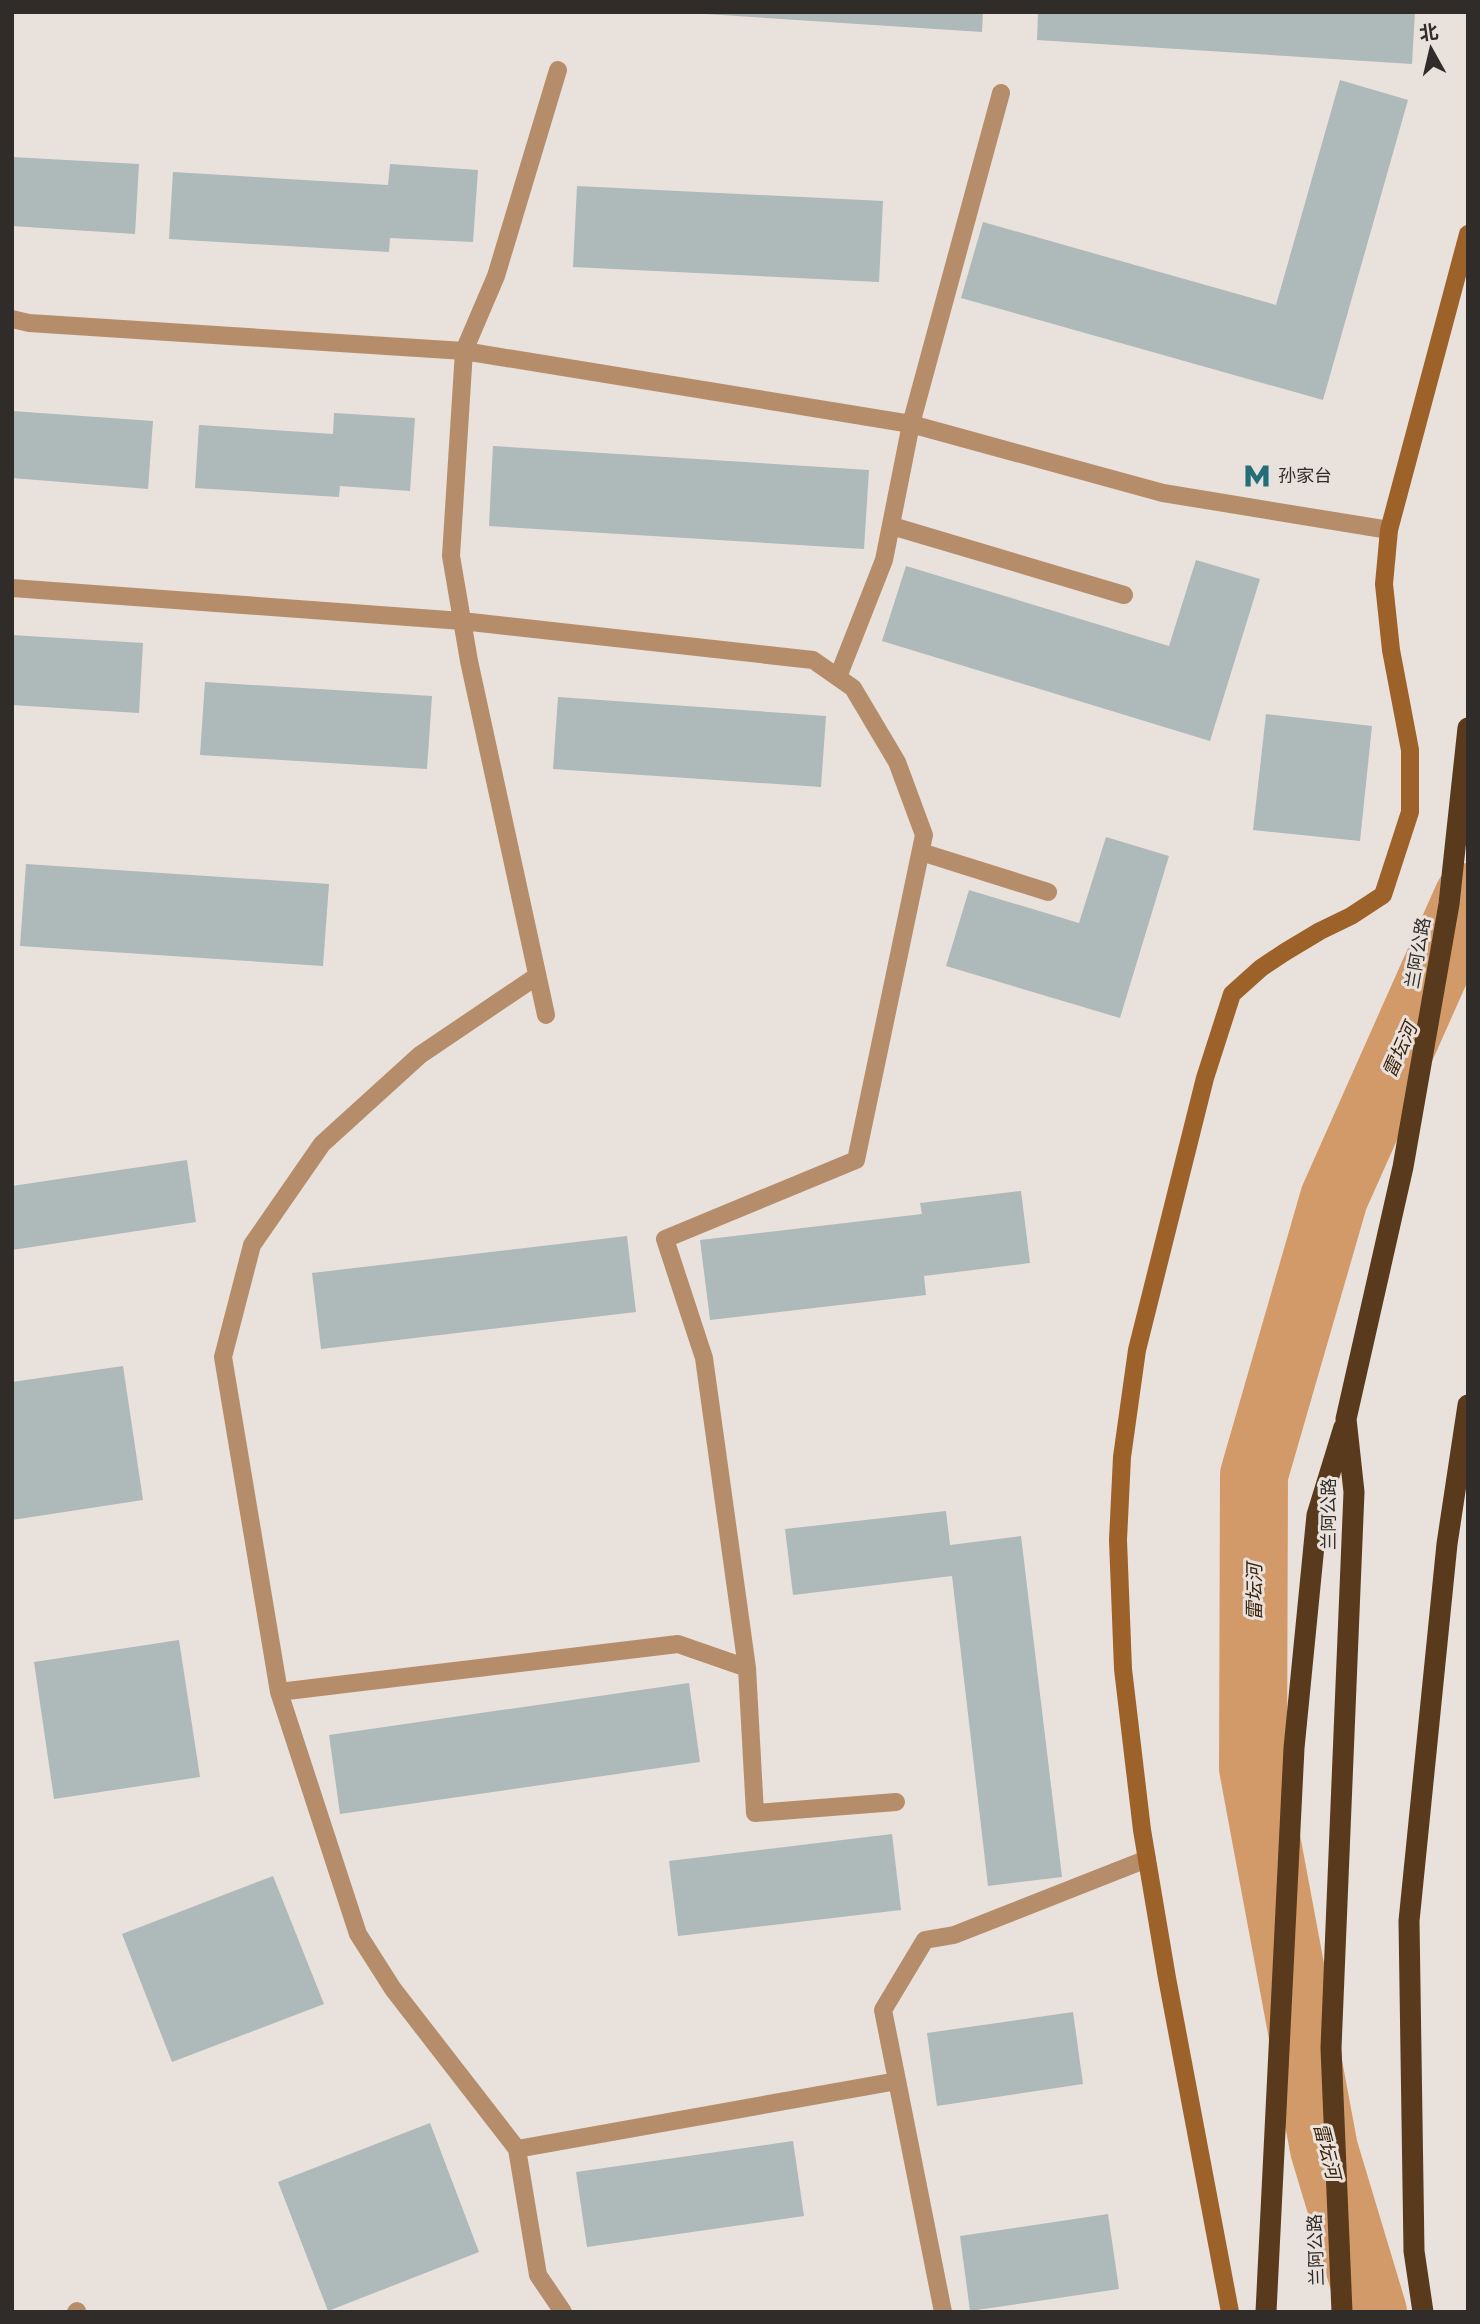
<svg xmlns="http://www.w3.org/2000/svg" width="1480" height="2324" font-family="Figtree,'Noto Sans SC',sans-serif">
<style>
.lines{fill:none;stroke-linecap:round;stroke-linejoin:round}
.river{stroke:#d39a69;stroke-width:68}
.building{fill:#aeb9ba}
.street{stroke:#b68d6a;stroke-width:18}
.secondary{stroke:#9d6229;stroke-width:18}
.highway{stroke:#593a1d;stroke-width:21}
.labels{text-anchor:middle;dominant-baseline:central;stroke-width:6;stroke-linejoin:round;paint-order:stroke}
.poi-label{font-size:18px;fill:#2f2c29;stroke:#e9e1db;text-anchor:start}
.street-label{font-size:18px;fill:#2f2c29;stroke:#e9e1db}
.water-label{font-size:19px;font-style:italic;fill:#3b230d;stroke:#e9e1db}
</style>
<rect width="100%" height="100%" fill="#e9e1db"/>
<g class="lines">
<path class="river" d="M1373,2312L1324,2149L1253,1768L1254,1475L1334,1198L1468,897"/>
</g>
<path class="building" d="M706,12H983L982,32L706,14Z
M1038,12H1415L1412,64L1037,40Z
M1340,80L1408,100L1323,400L961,298L983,222L1276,305Z
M12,157L139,164L135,234L12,226Z
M390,164L478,170L473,242L390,238L389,252L169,239L173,172L388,185Z
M577,186L883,201L879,282L573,267Z
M12,411L153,421L148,489L12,478Z
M334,413L415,418L410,491L340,486L339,497L195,488L199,425L333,434Z
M493,446L869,470L864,549L489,526Z
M1196,560L1260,579L1210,741L882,641L906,566L1169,646Z
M12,635L143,643L139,713L12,705Z
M205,682L432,696L427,769L200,755Z
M558,697L826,716L821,787L553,769Z
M1266,714L1372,726L1360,841L1253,830Z
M1106,837L1169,856L1120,1018L946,966L969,890L1079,923Z
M26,864L329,884L323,966L20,946Z
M187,1160L196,1222L12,1250V1186Z
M1021,1191L1030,1263L924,1276L926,1295L710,1320L700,1240L922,1214L920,1203Z
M627,1236L636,1312L321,1349L312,1273Z
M123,1366L143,1500L12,1520V1382Z
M946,1511L950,1545L1021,1536L1062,1877L988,1886L952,1576L793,1595L785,1529Z
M179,1640L200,1777L54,1799L34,1662Z
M689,1683L700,1762L340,1814L329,1735Z
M892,1834L901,1910L678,1936L669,1861Z
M273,1876L324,2004L172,2062L122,1934Z
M1073,2012L1083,2084L937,2106L927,2033Z
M430,2123L479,2252L328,2311L278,2182Z
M793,2141L804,2216L587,2247L576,2172Z
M1108,2214L1119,2289L970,2311L960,2236Z"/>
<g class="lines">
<path class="street" d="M12,319L29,323L464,351L911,424L1163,493L1389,530
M892,526L1124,595
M12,588L462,621L813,660L853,688L897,762L924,835L856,1160L665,1239L704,1358L747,1668
M838,677L884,560L911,424L1001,93
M921,852L1048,892
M537,976L420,1055L322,1144L252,1245L223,1357L279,1692L358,1934L393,1989L517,2149L538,2275L563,2312
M546,1015L469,661L451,556L464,351L496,276L558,70
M279,1692L678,1644L747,1668L755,1813L896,1802
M517,2149L897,2081
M76,2312L77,2311
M943,2312L883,2010L925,1940L954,1935L1147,1859"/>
<path class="secondary" d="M1230,2312L1167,1978L1142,1830L1123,1669L1118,1540L1122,1457L1137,1350L1205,1078L1232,994L1261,968L1285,952L1320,931L1351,916L1383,895L1410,812V750L1391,650L1384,584L1389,530L1468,234"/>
<path class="highway" d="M1266,2312L1294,1748L1317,1515L1344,1427
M1342,2312L1331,2048L1354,1492L1346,1419L1403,1167L1449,904L1468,728
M1423,2312L1414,2251L1409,1921L1447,1544L1468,1405"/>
</g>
<defs>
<g id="metro-bare" transform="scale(2.1)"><path d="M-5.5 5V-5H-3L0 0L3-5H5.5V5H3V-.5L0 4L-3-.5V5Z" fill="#246e77" stroke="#e9e1db" stroke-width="2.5" paint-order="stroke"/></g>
</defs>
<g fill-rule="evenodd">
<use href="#metro-bare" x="1257" y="476"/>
</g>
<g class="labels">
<g class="poi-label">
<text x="1278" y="476">孙家台</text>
</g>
<g class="street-label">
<text transform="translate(1418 953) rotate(-80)">兰阿公路</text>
<text transform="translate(1329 1514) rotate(-90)">兰阿公路</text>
<text transform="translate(1316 2250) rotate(-92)">兰阿公路</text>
</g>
<g class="water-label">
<text transform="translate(1400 1050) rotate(-66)">雷坛河</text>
<text transform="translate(1254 1592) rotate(-90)">雷坛河</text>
<text transform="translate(1327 2151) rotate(76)">雷坛河</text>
</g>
</g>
<rect width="1480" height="2324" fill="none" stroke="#2f2c29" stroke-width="28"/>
<g transform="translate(1431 49) rotate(352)" stroke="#e9e1db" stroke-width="5" paint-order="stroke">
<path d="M0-5L12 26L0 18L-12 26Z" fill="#2f2c29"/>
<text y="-10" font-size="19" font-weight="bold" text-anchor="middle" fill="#2f2c29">北</text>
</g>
</svg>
